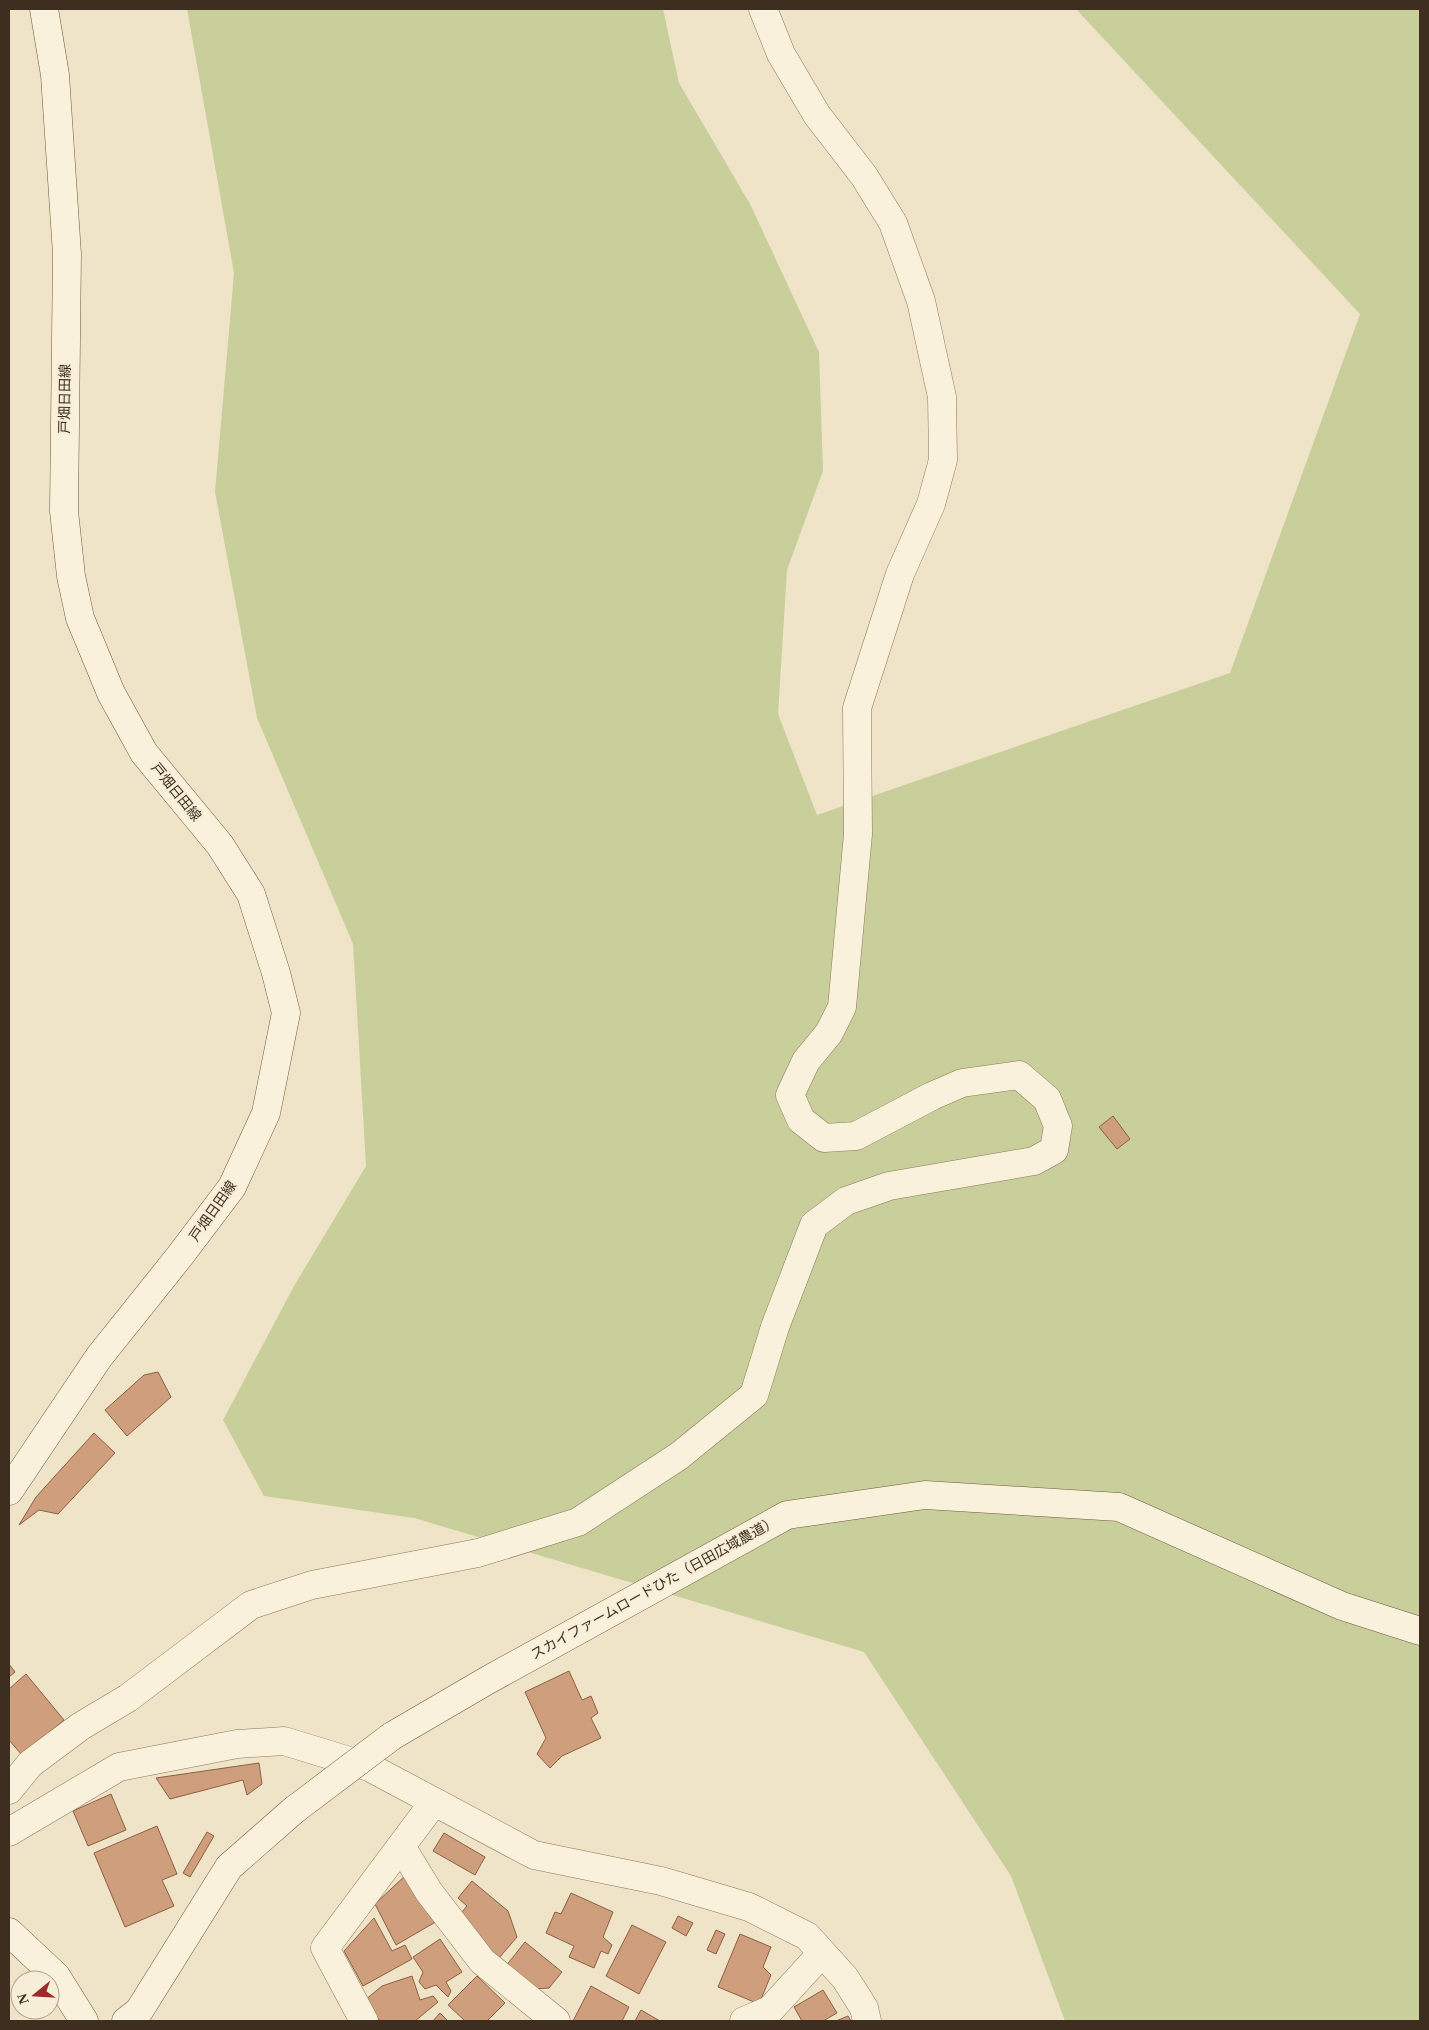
<svg xmlns="http://www.w3.org/2000/svg" width="1429" height="2030" font-family="'Times New Roman','Noto Sans JP',serif">
<style>
.green{fill:#c9cf9b}
.building{fill:#cf9f7d;stroke:#8d5f41}
.lines{fill:none;stroke-linecap:round;stroke-linejoin:round}
.street-casing{stroke:#8d765c;stroke-width:29}
.secondary-casing{stroke:#6f573f;stroke-width:29}
.street{stroke:#faf1dc;stroke-width:28}
.secondary{stroke:#faf1dc;stroke-width:28}
.secondary-bridge-casing{stroke:#6f573f;stroke-width:29;stroke-linecap:butt}
.secondary-bridge{stroke:#faf1dc;stroke-width:28}
.labels{text-anchor:middle;dominant-baseline:central;stroke-width:4;stroke-linejoin:round;paint-order:stroke}
.street-label{font-size:14px;fill:#3d2e20;stroke:#f7eed8}
</style>
<rect width="100%" height="100%" fill="#f0e4c8"/>
<path class="green" d="M187,9H663L679,83L750,204L819,352L823,471L787,570L778,714L817,815L1230,673L1360,314L1076,9H1420V2021H1065L1011,1876L864,1652L414,1518L264,1496L223,1420L294,1286L366,1166L353,944L257,718L215,492L234,273Z"/>
<path class="building" d="M1113,1116L1130,1139L1117,1149L1099,1127Z
M158,1372L171,1397L127,1436L105,1410L144,1375Z
M94,1433L115,1453L58,1514L39,1510L19,1525L36,1497Z
M9,1664L15,1672L9,1677Z
M569,1671L582,1700L591,1696L598,1713L591,1718L601,1738L562,1756L550,1768L537,1754L546,1738L525,1692Z
M26,1674L64,1720L22,1755L9,1740V1689Z
M259,1763L262,1784L247,1795L243,1780L170,1799L156,1778Z
M111,1794L126,1830L88,1846L73,1811Z
M157,1826L177,1874L162,1880L174,1906L125,1927L94,1853Z
M207,1832L214,1836L190,1877L183,1873Z
M444,1833L485,1857L475,1875L433,1851Z
M408,1873L439,1920L396,1945L375,1904Z
M472,1881L508,1911L517,1937L499,1958L455,1920L467,1906L458,1898Z
M571,1893L613,1912L603,1937L612,1945L608,1954L601,1951L594,1968L569,1957L574,1946L546,1933L555,1912L561,1914Z
M678,1916L693,1923L686,1936L672,1928Z
M374,1918L392,1951L405,1945L412,1959L363,1986L344,1951Z
M632,1925L666,1942L639,1994L606,1976Z
M716,1930L725,1934L716,1954L707,1950Z
M740,1934L771,1947L763,1967L771,1975L759,2004L718,1987Z
M440,1939L462,1972L446,1982L451,1991L448,1997L436,1985L425,1989L419,1982L423,1972L413,1957Z
M525,1942L562,1972L549,1988L533,1989L505,1967Z
M412,1976L420,2000L433,1996L438,2002L415,2021H380L364,2001L382,1986Z
M477,1976L505,2003L487,2021H465L448,2005Z
M591,1986L629,2007L622,2021H573Z
M823,1990L837,2013L823,2021H802L794,2007Z
M641,2010L660,2021H635Z
M440,2013L448,2021H433Z
M848,2016L851,2021H836Z"/>
<g class="lines">
<g class="street-casing">
<path id="street" d="M9,1790L30,1764L81,1726L128,1698L251,1605L312,1585L478,1553L578,1522L679,1456L754,1395L775,1327L814,1225L846,1201L889,1186L1034,1161L1054,1150L1058,1126L1047,1099L1019,1075L962,1083L932,1096L856,1136L824,1138L801,1120L790,1095L806,1061L829,1033L842,1007L858,834L857,708L900,574L931,504L943,460L942,397L921,301L893,223L864,176L817,115L781,54L763,9
M9,1832L119,1767L237,1744L284,1741L369,1767L534,1855L661,1881L749,1907L807,1936L845,1978L864,2008L867,2021
M401,1846L429,1892L482,1961L556,2021
M364,2021L325,1948L434,1802
M744,2021L770,2010L822,1953"/>
</g>
<g class="secondary-casing">
<path id="secondary" d="M9,1491L99,1357L179,1257L232,1187L266,1113L286,1013L276,973L251,894L220,845L144,753L111,693L80,618L71,576L64,511L67,254L55,75L44,9
M392,1736L488,1680L787,1515L925,1495L1119,1507L1342,1606L1420,1631
M9,1932L56,1976L84,2021
M126,2021L139,2011L229,1867L294,1810"/>
</g>
<use href="#street" class="street"/>
<use href="#secondary" class="secondary"/>
<g class="secondary-bridge-casing">
<path id="secondary-bridge" d="M294,1810L392,1736"/>
</g>
<use href="#secondary-bridge" class="secondary-bridge"/>
</g>
<g class="labels">
<g class="street-label">
<text transform="translate(65 399) rotate(-89)">戸畑日田線</text>
<text transform="translate(176 792) rotate(51)">戸畑日田線</text>
<text transform="translate(213 1211) rotate(-55)">戸畑日田線</text>
<text transform="translate(654 1588) rotate(-29)">スカイファームロードひた（日田広域農道）</text>
</g>
</g>
<rect width="1429" height="2030" fill="none" stroke="#3d2e20" stroke-width="20"/>
<g transform="translate(35 1995) rotate(252)"><circle r="24" fill="#f7eed8" stroke="#ada18e"/>
<path d="M0-4L9 19L0 12L-9 19Z" fill="#9e2a2b"/>
<text y="-8" font-size="14" font-weight="bold" text-anchor="middle" fill="#3d2e20">N</text>
</g>
</svg>
